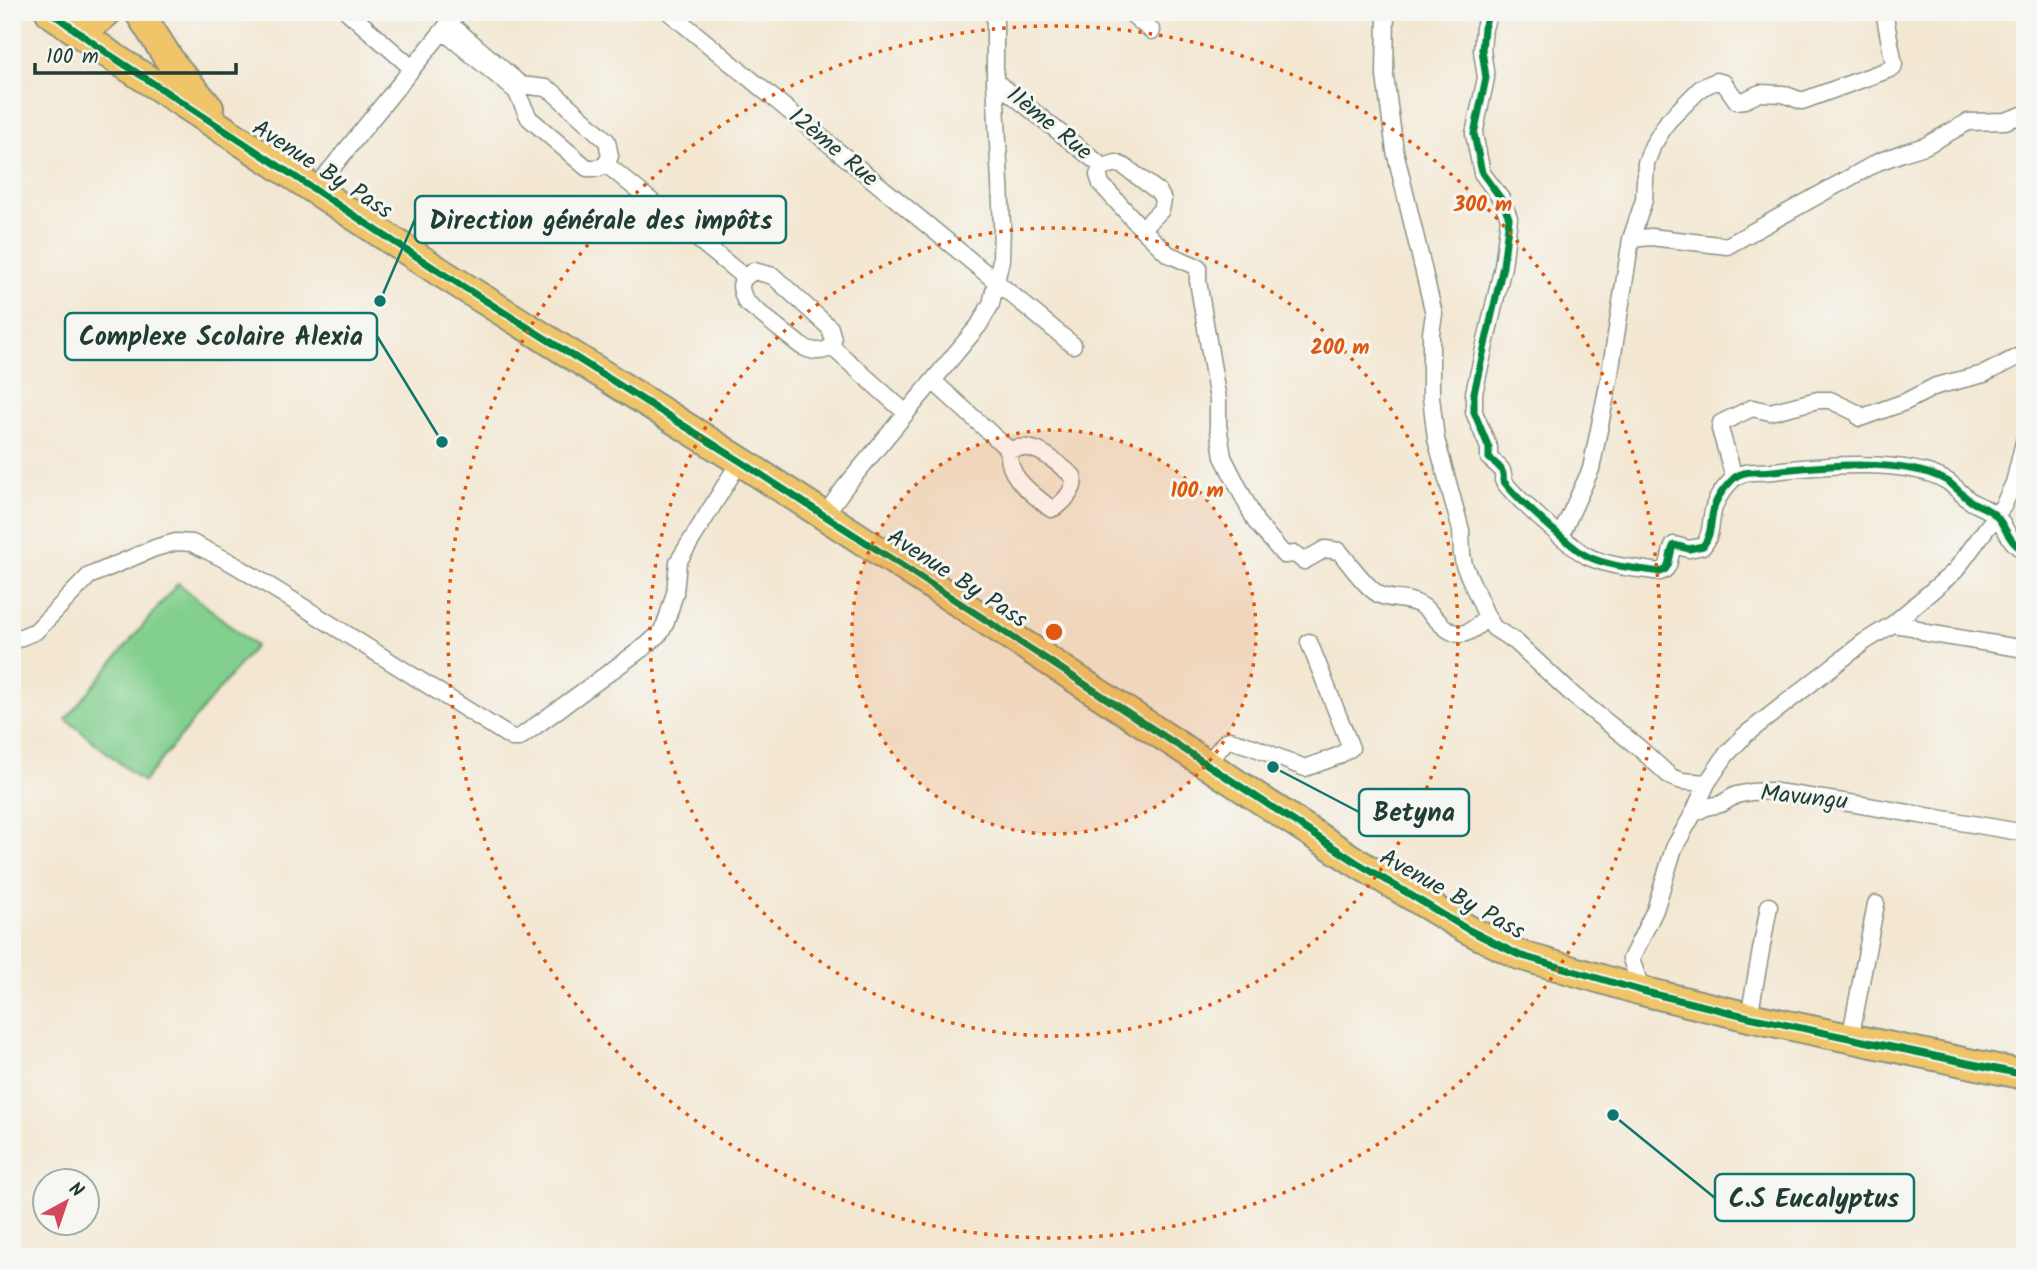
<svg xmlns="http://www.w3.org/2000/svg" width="2037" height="1269" font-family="Kalam,sans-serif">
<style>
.green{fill:#82cf8e;stroke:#508661;stroke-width:2}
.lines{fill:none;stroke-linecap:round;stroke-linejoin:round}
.street-casing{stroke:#899283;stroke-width:19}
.highway-casing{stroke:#899283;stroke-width:32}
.street{stroke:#fff;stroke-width:16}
.highway{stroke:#f0c469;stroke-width:28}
.cycleway-casing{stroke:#f6f6f2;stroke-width:11}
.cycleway{stroke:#00873e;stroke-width:7}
.ring{fill:none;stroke:#de580e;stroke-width:3.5;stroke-dasharray:3.5 7}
.labels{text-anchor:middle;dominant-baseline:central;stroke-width:6;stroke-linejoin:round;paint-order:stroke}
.street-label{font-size:24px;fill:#1f3d34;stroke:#f6f6f2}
.centre{fill:#de580e;stroke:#f6f6f2;stroke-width:3.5}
.ring-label{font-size:21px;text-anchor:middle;font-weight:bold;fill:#de580e;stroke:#f6f6f2;stroke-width:6;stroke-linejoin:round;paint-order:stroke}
.leader{fill:none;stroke:#0f766e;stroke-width:2.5}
.callout-dot{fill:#0f766e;stroke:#f6f6f2;stroke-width:2.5}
.callout{fill:#f6f6f2;stroke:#0f766e;stroke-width:2.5}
.callout-label{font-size:26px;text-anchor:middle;font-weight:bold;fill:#1f3d34}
</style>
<rect width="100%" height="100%" fill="#f6f6f2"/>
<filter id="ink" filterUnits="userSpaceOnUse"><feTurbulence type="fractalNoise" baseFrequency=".0143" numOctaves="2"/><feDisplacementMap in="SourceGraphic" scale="14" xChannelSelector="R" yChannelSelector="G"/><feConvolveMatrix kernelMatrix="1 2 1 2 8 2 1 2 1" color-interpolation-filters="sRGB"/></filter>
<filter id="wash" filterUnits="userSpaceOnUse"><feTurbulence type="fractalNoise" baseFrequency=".00686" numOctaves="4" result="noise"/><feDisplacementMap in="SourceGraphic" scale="28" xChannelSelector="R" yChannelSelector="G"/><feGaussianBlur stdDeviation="1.57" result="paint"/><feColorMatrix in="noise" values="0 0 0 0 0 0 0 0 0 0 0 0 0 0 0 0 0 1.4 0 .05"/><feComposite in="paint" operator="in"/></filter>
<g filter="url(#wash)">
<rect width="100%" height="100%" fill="#f3e7d2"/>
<path class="green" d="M178,583L255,646L143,782L66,719Z"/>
</g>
<g filter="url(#ink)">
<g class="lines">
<g class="street-casing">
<path id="street" d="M348,12L412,68
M669,12L1073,345
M1129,12L1152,31
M1386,12L1385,76L1395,151L1434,314L1431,333V397L1436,439L1461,530L1462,554L1464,565L1487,617L1494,628L1516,642L1574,696L1638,747L1671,777L1682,781L1707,783
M1489,12L1484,28L1482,50L1486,78L1474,134L1482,173L1502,200L1509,218L1503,266L1474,393V412L1489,448V458C1497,465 1505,469 1503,480C1511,494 1575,551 1589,557C1611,567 1636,568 1660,572C1672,569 1668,554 1674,545L1689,549L1703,546C1712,535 1710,523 1713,511C1715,500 1725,487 1733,479C1743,469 1760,473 1773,471C1820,466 1906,457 1947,481C1956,487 1963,496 1972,502C1979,506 1989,509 1995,515C2008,528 2007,542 2025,551
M443,31L516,91L529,118L587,168H599L606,164L610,156L607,141L553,92L546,88L521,85L449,23
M995,81L1103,167
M1116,163L1125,167L1159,192L1163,200L1161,210L1142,229L1101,184L1098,175L1103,167Z
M606,164L744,277
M314,190L458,12
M1142,229L1168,254L1198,267V281L1218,400V425L1223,457L1256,522L1284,555L1295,554L1304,561L1325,549L1339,551C1350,564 1366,588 1380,595C1393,601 1408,597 1422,606C1428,610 1433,616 1438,621C1458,642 1469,635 1487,617
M1631,239L1651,237L1727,246L1878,162L1905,152L1925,146L1968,122L2005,121L2025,114
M754,271L773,276L830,328L833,339L832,347C820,353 813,352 801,346L746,302C738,286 739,280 754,271Z
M832,347L906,413
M933,381L1009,450C1006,477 1032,493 1051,509C1062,506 1077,488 1073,476C1054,461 1035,440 1009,450
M1734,477L1720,429L1721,423L1725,421L1752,408L1770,412L1818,400H1830L1857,413L1860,418L1905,402L1936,386L1984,374L2025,353
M824,516L845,487L979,325L991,304L1001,260L1002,225L995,81V12
M1561,535L1591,469L1609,380L1631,239L1644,200L1646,163L1653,145L1668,121L1701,88L1716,81L1724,83L1737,101L1745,100L1760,93L1783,94L1802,101L1893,68L1894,64L1884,12
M1893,624L1955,571L2003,506L2014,483L2025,438
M12,641L36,631L89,576L155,548L176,542L192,543L230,562L281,593L512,738H519L647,645L661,632L666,622L675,593L678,562L740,461
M1206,765L1226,741L1230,740L1253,747L1305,768L1338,756L1351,748L1309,642
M1693,814L1707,783L1726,755L1745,735L1864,642L1893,624L1913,627L1927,633L2025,649
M1642,991L1631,959L1655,910L1674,848L1693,814L1706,807L1721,804L1736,795L1751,792L1770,791L1856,804L2025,833
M1749,1017L1769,906
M1850,1039L1876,904"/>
</g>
<g class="highway-casing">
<path id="highway" d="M50,12L110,55L440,272L740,461L1040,655L1356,862L1467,929L1519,955L1642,991L1749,1017L2025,1075
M139,12L172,64L209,108
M76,30L99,19L107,12"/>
</g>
<use href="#street" class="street"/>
<use href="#highway" class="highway"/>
<g class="cycleway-casing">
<path id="cycleway" d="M50,12L110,55L440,272L740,461L1040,655L1356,862L1467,929L1519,955L1642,991L1749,1017L2025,1075
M1489,12L1484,28L1482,50L1486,78L1474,134L1482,173L1502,200L1509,218L1503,266L1474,393V412L1489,448V458C1497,465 1505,469 1503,480C1511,494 1575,551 1589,557C1611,567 1636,568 1660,572C1672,569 1668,554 1674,545L1689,549L1703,546C1712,535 1710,523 1713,511C1715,500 1725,487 1733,479C1743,469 1760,473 1773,471C1820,466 1906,457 1947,481C1956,487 1963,496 1972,502C1979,506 1989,509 1995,515C2008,528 2007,542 2025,551"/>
</g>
<use href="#cycleway" class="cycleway"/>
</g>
</g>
<circle cx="1054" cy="632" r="202" fill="#de580e" fill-opacity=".12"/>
<g class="ring">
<circle cx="1054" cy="632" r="202"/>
<circle cx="1054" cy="632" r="404"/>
<circle cx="1054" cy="632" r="606"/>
</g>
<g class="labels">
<g class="street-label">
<text transform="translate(1049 124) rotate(39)">11ème Rue</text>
<text transform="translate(833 148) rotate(40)">12ème Rue</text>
<text transform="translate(322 170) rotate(33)">Avenue By Pass</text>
<text transform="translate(957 579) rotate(33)">Avenue By Pass</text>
<text transform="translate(1804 798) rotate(6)">Mavungu</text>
<text transform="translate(1452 895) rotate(29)">Avenue By Pass</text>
</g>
</g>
<circle cx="1054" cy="632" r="10" class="centre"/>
<g class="ring-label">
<text x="1483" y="211">300 m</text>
<text x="1340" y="354">200 m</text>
<text x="1197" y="497">100 m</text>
</g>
<path class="leader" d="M380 301L415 219M442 442L377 336M1273 767L1359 812M1613 1115L1715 1198"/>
<g class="callout-dot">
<circle cx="380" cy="301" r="7"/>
<circle cx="442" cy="442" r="7"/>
<circle cx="1273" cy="767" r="7"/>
<circle cx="1613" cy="1115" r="7"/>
</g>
<g class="callout">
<rect x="415" y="196" width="371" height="47" rx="7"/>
<rect x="65" y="313" width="312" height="47" rx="7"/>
<rect x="1359" y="789" width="110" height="47" rx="7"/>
<rect x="1715" y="1174" width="199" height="47" rx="7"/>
</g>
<g class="callout-label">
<text x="601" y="229">Direction générale des impôts</text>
<text x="221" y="345">Complexe Scolaire Alexia</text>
<text x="1414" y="821">Betyna</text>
<text x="1814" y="1207">C.S Eucalyptus</text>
</g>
<rect width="2037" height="1269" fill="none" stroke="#f6f6f2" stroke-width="42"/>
<g transform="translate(66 1202) rotate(40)"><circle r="33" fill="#f6f6f2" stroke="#a0aca6" stroke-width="2"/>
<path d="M0-5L12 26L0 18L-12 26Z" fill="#d1495b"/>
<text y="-10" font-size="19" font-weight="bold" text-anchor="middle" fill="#1f3d34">N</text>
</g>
<path d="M35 63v10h201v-10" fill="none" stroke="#1f3d34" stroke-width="3.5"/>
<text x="46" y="63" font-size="21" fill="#1f3d34" stroke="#f6f6f2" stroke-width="5" paint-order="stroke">100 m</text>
</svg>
